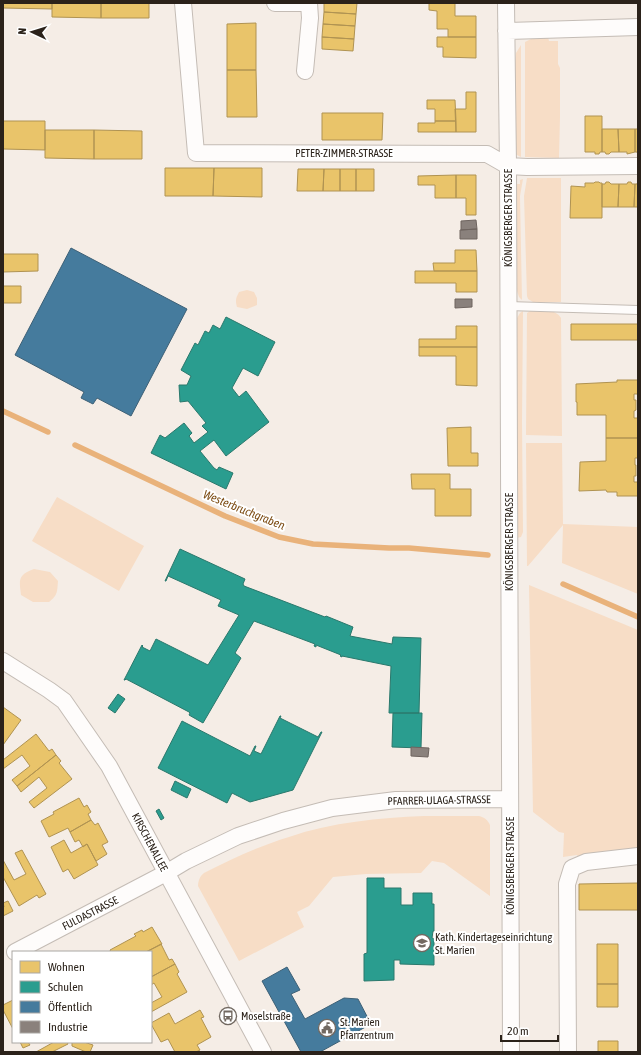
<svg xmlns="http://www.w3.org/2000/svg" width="641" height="1055" font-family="'Asap Condensed',sans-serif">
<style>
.green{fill:#f7ddc6}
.homes{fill:#e9c46a;stroke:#b09352}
.schools{fill:#2a9d8f;stroke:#2a786c}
.public{fill:#457b9d;stroke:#3d6076}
.industry{fill:#8a817c;stroke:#6e645f}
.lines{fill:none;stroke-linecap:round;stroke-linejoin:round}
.stream{stroke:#e9b27a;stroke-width:5.5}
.service-casing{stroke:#c4bcb5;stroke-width:10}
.minor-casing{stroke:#c4bcb5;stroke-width:18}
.service{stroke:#fefcfb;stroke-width:8}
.minor{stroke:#fefcfb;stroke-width:16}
.labels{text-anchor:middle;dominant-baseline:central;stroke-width:4;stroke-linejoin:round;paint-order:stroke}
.street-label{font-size:11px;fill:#2b221a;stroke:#fff}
.poi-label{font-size:11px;fill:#2b221a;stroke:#fff;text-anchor:start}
.water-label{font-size:12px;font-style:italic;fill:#7c4b12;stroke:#fff}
</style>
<rect width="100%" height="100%" fill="#f5ede6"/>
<path class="green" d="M548,37L549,41H558V64L560,68V117L559,158L525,157V42L533,38Z
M521,45V157L515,154V61L516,53Z
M527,178H561V302H533L528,299L527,296L524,196Z
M523,179L520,196L522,300L519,297L517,291L516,184H520V180Z
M247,290L254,292L257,298V305L247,309L237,307C235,300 236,298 239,292Z
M532,310C542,311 555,308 561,318L562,436L526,435L527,313Z
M523,311L522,422L523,532L521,537L517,538V318L520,313Z
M526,443H562L563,524L638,527V594L562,563L563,525L528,566H527Z
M57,497L144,546L119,591L32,541Z
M34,569L50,572L58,581C57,592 58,595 49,602H33L21,595C19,579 18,575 34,569Z
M529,585L638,630V849L591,854L578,857L577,855L563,857L564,833L559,832L533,812Z
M424,816H479C484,817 488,820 490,825V896L444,863L432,861L421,873L366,874L333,877L309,906L297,912L304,927L239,961L198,886C198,881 200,876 204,873C232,859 259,846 289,837C332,822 379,818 424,816Z"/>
<path class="homes" d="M3,3H52V9L3,8Z
M52,3H101V18L52,17Z
M101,3H149V18H101Z
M324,3H357L356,14L324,12Z
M429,3H455V16H476V37H448V29H437V11L429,10Z
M324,12L356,14L355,26L323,24Z
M256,23V70H227V24Z
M323,24L355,26L354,39L322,37Z
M322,37L354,39L353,51L322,49Z
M437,37H476V58L443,57V47H437Z
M227,70H256L257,117H227Z
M466,92H476V132H456L455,109H466Z
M427,100H455L456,121H435V109H427Z
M322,113H383L382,140H322Z
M585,116H602V152H600L599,154H595V152H585Z
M3,121H45V150L3,149Z
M435,121H456V132H418V123H435Z
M602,129H618L619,152H611L609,154H606L605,152H602Z
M618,129H635V152L627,154V152H619Z
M635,129H638V154L637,152H635Z
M45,130H94V159L45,158Z
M94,130L142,131V159H94Z
M165,168H214L213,196H165Z
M214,168H262V197L213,196Z
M298,169H324L323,191H297Z
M324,169H340V191H323Z
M340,169H356V191H340Z
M356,169H374V191H356Z
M456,175V198H435V185H418V176Z
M456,175H476V215H466V198H456Z
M595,182H599L600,183H602V218H570L571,186L585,187V183H594Z
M606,182H609L611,184H619L618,207H602V184H605Z
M628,182H631L632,184H635L634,207H618L619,184H627Z
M638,182V207H634L635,184H637Z
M455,250H476L477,271H434L433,263H455Z
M3,254H38V271L3,272Z
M415,271H477V292H456V283H415Z
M3,286H21V303H3Z
M571,324H638V340H571Z
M456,326H477V347H419V339H456Z
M419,347H477V386L456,385V356H419Z
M617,380H638V394H634V400H636V410L634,411V418H638V438H606V415H577V402H576V384L617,382Z
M471,427V453H478V466H448L447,428Z
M606,438H638V458H635V465H636V476H634V482H638V496H617V492H607L606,490L579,491L580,462L606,461Z
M411,474H450V489H471V516H435V489H412Z
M3,707L21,720L3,745Z
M36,734L49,751L52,749L56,755L17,786L12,780L30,766L22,755L3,769V760Z
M56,755L61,761L59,763L72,779L34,808L29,802L47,788L39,777L21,792L17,786Z
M79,798L84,807L87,805L91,812L88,814L91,820L70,832L68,828L49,837L41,821L54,814L53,812Z
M91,820L95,825L98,823L108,842L102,845L107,854L96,861L87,844L83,847L79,840L75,842L70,832Z
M64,840L71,853L87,844L98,865L74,879L68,869L63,872L51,847Z
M22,850L46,894L39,898L37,895L19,906L3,877V860L14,880L26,874L15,853Z
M638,883V910H579V884Z
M8,901L13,911L3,916V908L4,907L3,903Z
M152,927L162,944L146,952H111L110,950L136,936L134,934L142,930L143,932Z
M161,944L169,960L172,959L175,964L151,977V952H146Z
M597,944H618V984H597Z
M175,964L179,972L177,974L187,992L151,1012V1003L162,997L154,983L151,985V977Z
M597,984H618V1007H597Z
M13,1000V1029L3,1010V1005Z
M200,1010L204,1017L201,1018L211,1037L197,1045L200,1050L196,1052H175L168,1039L161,1042L151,1024V1023L169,1013L175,1024Z
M598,1041H618V1052H598Z
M20,1042H28L30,1045L23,1048Z
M54,1042H67L68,1044L52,1052H36Z
M72,1042H84L93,1045L90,1052H86L72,1046Z"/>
<path class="schools" d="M226,317L275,342L258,376L243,368L232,388L239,397L246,391L269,422L226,456L214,440L200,451L214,468L217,470L219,467L233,473L226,489L151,453L160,435L165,438L184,423L192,433L189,436L194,443L208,432L202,426L206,423L188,401L180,402L179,385H187L191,376L181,370L195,343L198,345L205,331L209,333L213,325L220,329Z
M180,549L245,579L243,584L244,586L325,617L326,616L353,627L350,636L392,644L393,637L421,638L419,713H389L391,666L342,656V657L340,656L341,655L316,645V647L314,646L315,644L254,621L235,653L241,658L203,723L189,715L190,713L189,712L126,679L125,680H124L142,645L143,646L142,647L150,651L156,639L208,665L239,615L218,606L221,600L168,576L166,581H165Z
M118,694L125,699L115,713L108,708Z
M393,713H422L421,748L392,747Z
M280,716H281L280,718L318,737L321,732H322L293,790L250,802L232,793L227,803L158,768L182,721L250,756L255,746H256L254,751L261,754Z
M175,781L191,789L187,798L171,790Z
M159,809L164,818L161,820L156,811Z
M367,878H384V888H401V905H413V893H432V904H434V931H433L432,938L434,939V965L400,964V960H394V980L364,981V954L367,953Z"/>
<path class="public" d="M71,248L187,309L131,416L97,398L93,404L81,398L84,392L15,355Z
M287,967L300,990L291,994L305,1019L344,998L358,999L371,1024L320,1052H301L262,981Z"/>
<path class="industry" d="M476,220L477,229L461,230V221Z
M477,229V239H460V230Z
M455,299H472V307L455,308Z
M411,747L429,748L428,757L411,756Z"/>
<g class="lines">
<path class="stream" d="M3,411L48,432
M75,445L225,516L279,537L313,544L389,548H409L488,555
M563,584L638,617"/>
<g class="service-casing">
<path id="service" d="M508,306L638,310"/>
</g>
<g class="minor-casing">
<path id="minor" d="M183,3L196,153L487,154L508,166L527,167L638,166
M275,3H309
M506,3L508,166L511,1052
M506,31L638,27
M305,71L310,18L309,3
M3,661L49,690L64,701L109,766L263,1052
M15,952L166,873L186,861L238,836L283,821L332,808L396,800L509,799
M568,1052L567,884L572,868L586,862L638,856"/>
</g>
<use href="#service" class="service"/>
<use href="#minor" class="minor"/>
</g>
<defs>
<g id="school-ring" transform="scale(0.9)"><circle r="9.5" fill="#fff" stroke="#726961" stroke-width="1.5"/><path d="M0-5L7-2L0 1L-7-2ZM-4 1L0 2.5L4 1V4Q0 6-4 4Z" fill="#726961"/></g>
<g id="bus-ring" transform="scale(0.9)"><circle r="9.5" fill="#fff" stroke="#726961" stroke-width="1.5"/><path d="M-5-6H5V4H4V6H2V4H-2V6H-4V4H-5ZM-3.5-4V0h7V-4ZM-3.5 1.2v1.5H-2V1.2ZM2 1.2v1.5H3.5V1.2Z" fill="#726961"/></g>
<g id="civic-ring" transform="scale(0.9)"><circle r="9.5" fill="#fff" stroke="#726961" stroke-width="1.5"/><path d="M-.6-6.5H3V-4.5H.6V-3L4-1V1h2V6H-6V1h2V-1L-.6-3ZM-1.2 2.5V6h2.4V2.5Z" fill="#726961"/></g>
</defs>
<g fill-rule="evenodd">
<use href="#school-ring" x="422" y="943"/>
<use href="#bus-ring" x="228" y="1016"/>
<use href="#civic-ring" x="327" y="1028"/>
</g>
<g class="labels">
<g class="street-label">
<text x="344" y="153">PETER-ZIMMER-STRASSE</text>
<text transform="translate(508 218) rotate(-90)">KÖNIGSBERGER STRASSE</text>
<text transform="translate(509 542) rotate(-90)">KÖNIGSBERGER STRASSE</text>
<text transform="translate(439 800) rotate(-1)">PFARRER-ULAGA-STRASSE</text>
<text transform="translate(150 842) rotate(62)">KIRSCHENALLEE</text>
<text transform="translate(510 866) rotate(-90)">KÖNIGSBERGER STRASSE</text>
<text transform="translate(90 913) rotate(-27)">FULDASTRASSE</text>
</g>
<g class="poi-label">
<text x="435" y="937">Kath. Kindertageseinrichtung<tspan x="435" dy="13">St. Marien</tspan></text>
<text x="241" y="1016">Moselstraße</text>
<text x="340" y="1022">St. Marien<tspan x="340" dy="13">Pfarrzentrum</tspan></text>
</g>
<g class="water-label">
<text transform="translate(244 510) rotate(22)">Westerbruchgraben</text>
</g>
</g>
<rect width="641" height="1055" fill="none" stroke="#2b221a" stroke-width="8"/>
<rect x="12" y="951" width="140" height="92" fill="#ffffff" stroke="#aaa7a3"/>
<rect x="20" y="961" width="20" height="12" fill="#e9c46a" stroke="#aaa7a3"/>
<text x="48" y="971" font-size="12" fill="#2b221a">Wohnen</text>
<rect x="20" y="981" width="20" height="12" fill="#2a9d8f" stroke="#aaa7a3"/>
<text x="48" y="991" font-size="12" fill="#2b221a">Schulen</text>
<rect x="20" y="1001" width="20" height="12" fill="#457b9d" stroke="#aaa7a3"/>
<text x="48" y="1011" font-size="12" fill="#2b221a">Öffentlich</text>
<rect x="20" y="1021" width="20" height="12" fill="#8a817c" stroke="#aaa7a3"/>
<text x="48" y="1031" font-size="12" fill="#2b221a">Industrie</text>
<g transform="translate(32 32) rotate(274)" stroke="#ffffff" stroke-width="3" paint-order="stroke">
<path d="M0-3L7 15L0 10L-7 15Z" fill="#2b221a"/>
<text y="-6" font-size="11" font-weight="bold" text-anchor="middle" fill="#2b221a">N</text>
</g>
<path d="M501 1035v6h57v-6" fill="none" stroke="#2b221a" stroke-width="2"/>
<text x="507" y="1035" font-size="12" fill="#2b221a" stroke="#ffffff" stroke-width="3" paint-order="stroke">20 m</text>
</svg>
